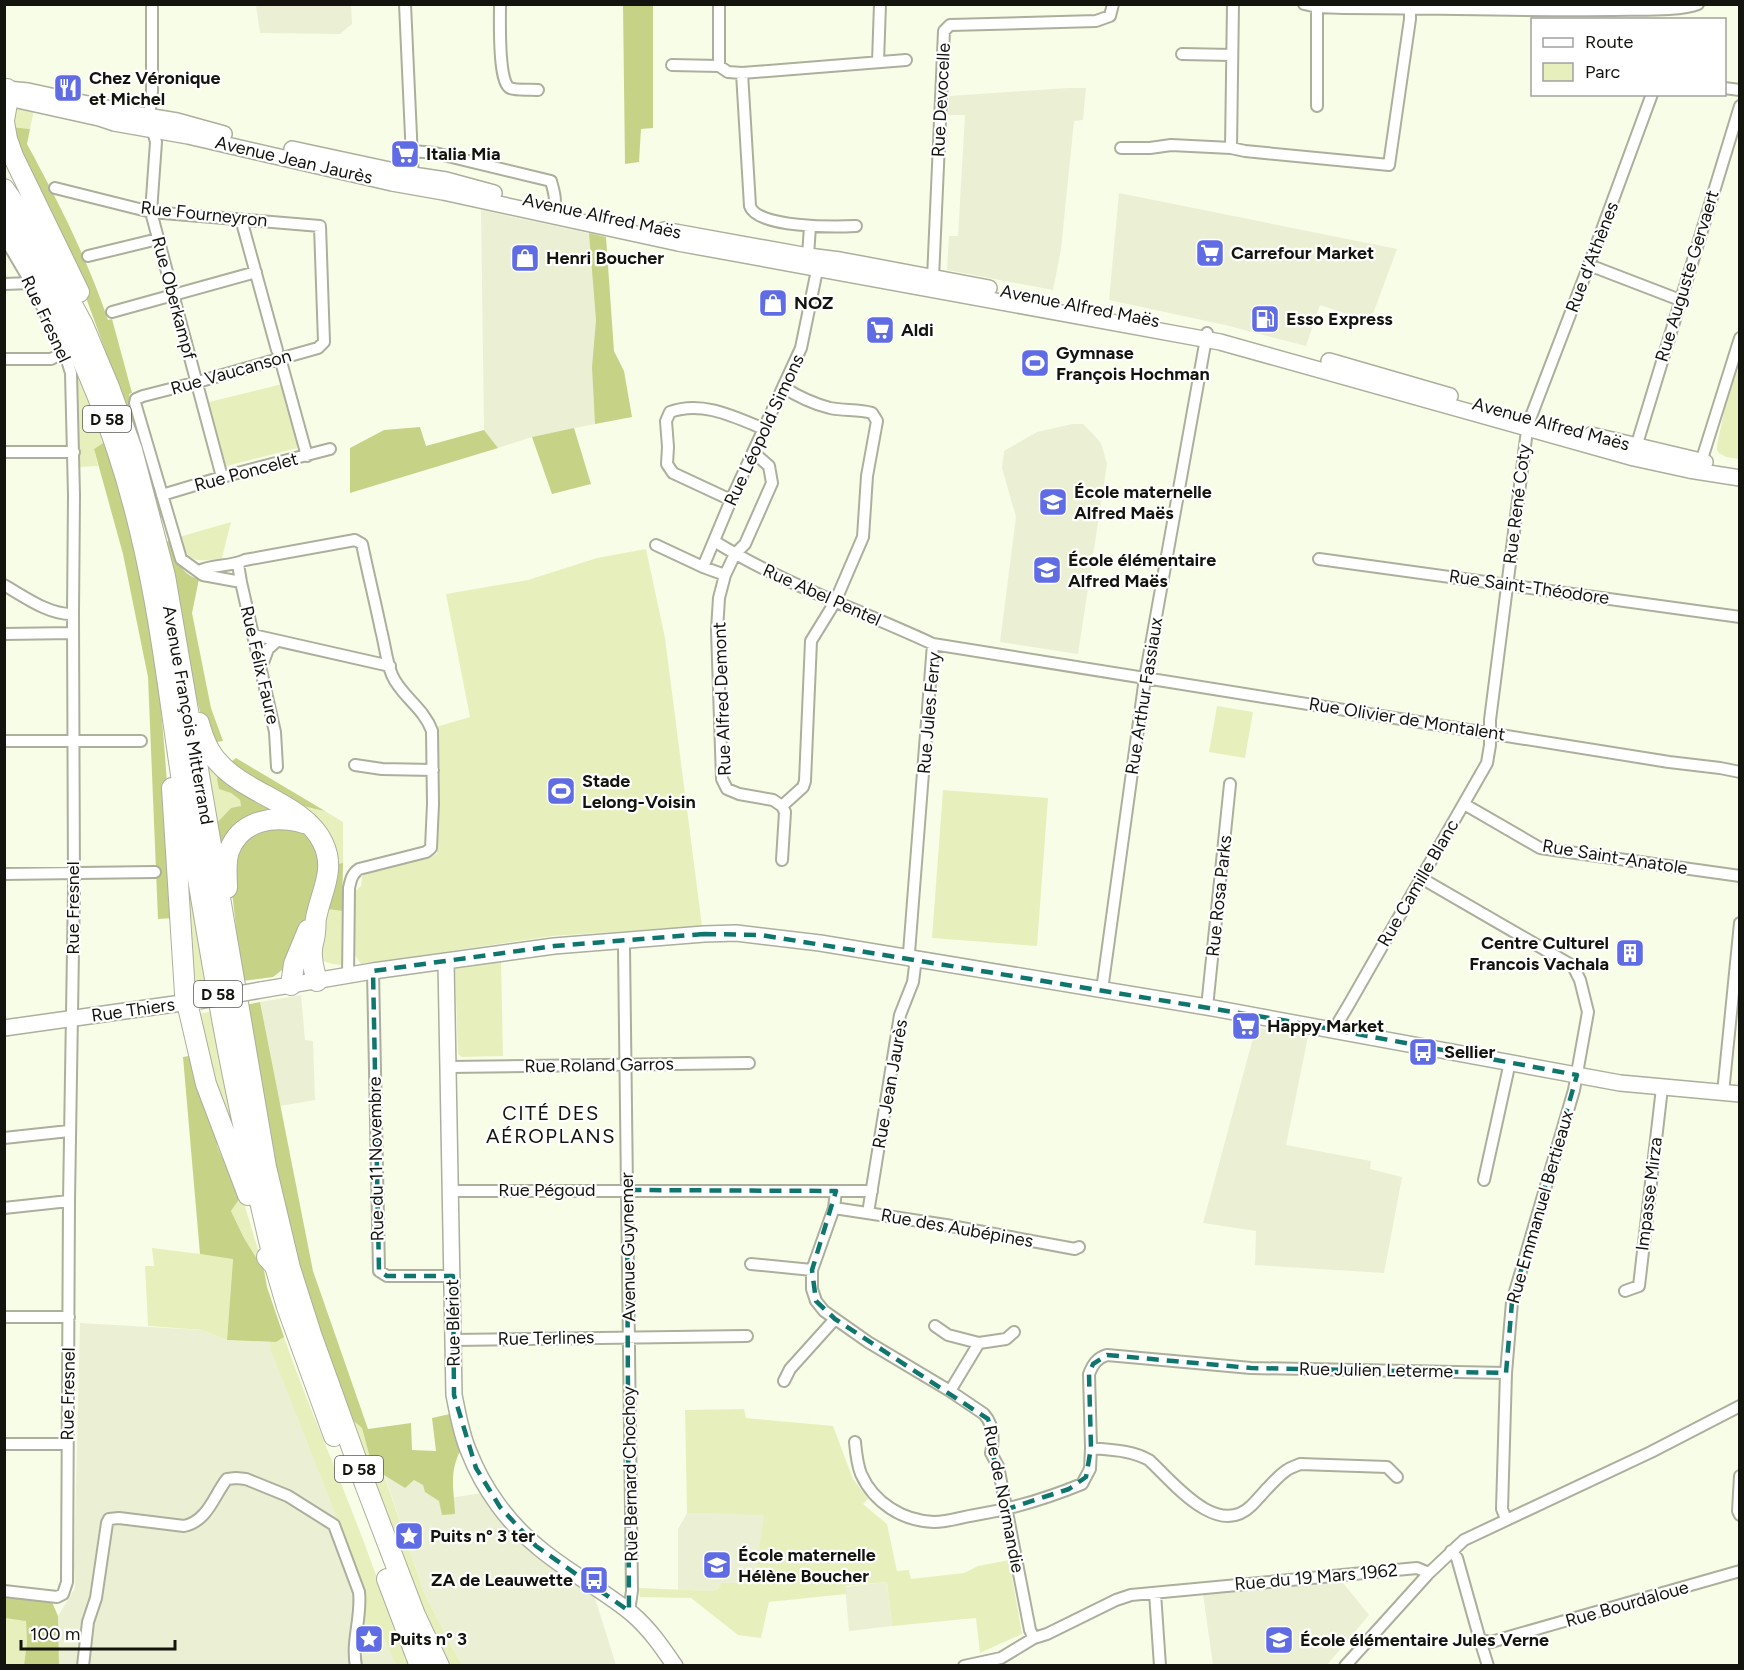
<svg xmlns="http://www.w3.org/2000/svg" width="1744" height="1670" font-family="Figtree,sans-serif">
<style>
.built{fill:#ebf0d4}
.green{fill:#e7f0bd}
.forest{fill:#c6d387}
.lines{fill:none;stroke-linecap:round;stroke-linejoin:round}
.street-casing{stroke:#abaf9c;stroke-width:14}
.secondary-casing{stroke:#abaf9c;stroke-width:18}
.highway-casing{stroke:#abaf9c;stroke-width:22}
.street{stroke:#fff;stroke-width:10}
.secondary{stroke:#fff;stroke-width:15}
.highway{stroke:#fff;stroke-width:20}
.secondary-bridge-casing{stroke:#abaf9c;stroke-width:18;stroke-linecap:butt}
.secondary-bridge{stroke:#fff;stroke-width:15}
.marked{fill:none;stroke:#0f766e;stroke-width:4.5;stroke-dasharray:12 8;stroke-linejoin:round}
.labels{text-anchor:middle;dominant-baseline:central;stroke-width:4.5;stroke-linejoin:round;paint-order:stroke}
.shield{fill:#fff;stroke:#5a5a56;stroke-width:1.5}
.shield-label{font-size:16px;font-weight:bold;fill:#13140d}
.poi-label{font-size:18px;font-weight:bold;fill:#13140d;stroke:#fff;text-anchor:start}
.street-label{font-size:18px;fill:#13140d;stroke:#fff}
.neighbourhood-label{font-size:20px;letter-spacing:1.5px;fill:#13140d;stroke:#fff}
</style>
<rect width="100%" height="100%" fill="#f8fde8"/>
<path class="built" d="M256,5H351L352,24L340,34L260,33Z
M1068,88H1086L1083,120L1074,121L1061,249L1053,290L947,270L949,236H958L965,115H948L949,96Z
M1119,193L1397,249L1370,322L1320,305L1306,346L1225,325L1109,300Z
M481,210L601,236L619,419L532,437L498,448L484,430Z
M1072,424H1083L1092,433L1101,443L1107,464L1078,654L1000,642L1016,517L1002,468L1004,451L1037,432Z
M301,995L305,1040L313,1041L315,1100L280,1106L260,1002Z
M1256,1027L1308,1037L1286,1145L1371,1161L1370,1169L1402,1177L1384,1273L1255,1265L1256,1231L1203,1223Z
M80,1323L202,1330L227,1340L276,1342L404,1665H59L58,1616L75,1588L74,1566Z
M375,1447L450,1498L482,1493L516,1536L548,1565L595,1598L616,1665H463L454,1651L424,1592Z
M687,1513L765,1514L754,1583H723L718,1589L711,1591L678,1590V1529Z
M1340,1579L1369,1615L1327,1665H1213L1203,1594Z
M887,1582L892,1626L849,1631L845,1587Z"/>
<path class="green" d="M20,107L34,110L30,129L11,127L16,110Z
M1739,357L1740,459H1739L1726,457L1719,453L1717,450V445L1726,403Z
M79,373L106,441L94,449L98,466L79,467L74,375Z
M282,384L298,448L226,466L209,402Z
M231,522L222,558C197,562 188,564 179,537Z
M646,549L665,638L702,926L553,936L361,964L355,955L353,893L361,886L362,877L367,871L437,854L436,727L470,717L446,594L528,580L597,558Z
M1217,706L1253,712L1245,758L1209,752Z
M205,752L231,793L240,800L241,806L214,826Z
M943,790L1048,798L1037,946L932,938Z
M296,803L313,809L325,811L343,822V863L336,864Z
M183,816L210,986L195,989L191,988Z
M327,909L342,911L341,965C331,964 324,963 317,955Z
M501,960L503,1056L462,1057L458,1054L455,969Z
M214,1011L240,1149L225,1118L197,1015L198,1014Z
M216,1125L238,1183L264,1270L244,1238L231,1211L240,1198L217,1146Z
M152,1248L233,1258L227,1340L202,1330L148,1326L145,1266H154Z
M284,1337C302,1389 324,1440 344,1491C368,1549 386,1609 414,1665H396L379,1627L363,1625L366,1600L365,1589L270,1348V1341L276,1342Z
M744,1409L746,1418L833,1426L853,1479L868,1499L863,1504L887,1524L897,1571L909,1570L911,1579L964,1573L978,1566L1009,1560L1022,1634L980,1653L976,1618L892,1626L887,1582L846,1586V1594L769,1602L761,1638L738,1635L691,1598L640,1597L639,1588L711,1591L718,1589L722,1583H754L764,1515L687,1513L685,1410Z
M351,1419L362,1428L370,1458L384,1475L424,1592L454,1651L463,1665H447L416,1596Z
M5,1618L26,1620L27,1642L24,1665L5,1666Z"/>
<path class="forest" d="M623,5H653V128L641,129L639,162L625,164Z
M11,127L30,129L27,144C58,201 87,258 108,320L112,319L132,393L129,394L164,516L158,520L116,380L81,284Z
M589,233L606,237L614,351L624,371L632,417L595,424L592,367L596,320Z
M420,427L426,446L484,430L498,448L350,493V448L384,430Z
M574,428L591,484L552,494L532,437Z
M106,441C122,498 139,555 149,613C165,714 169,817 175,918L158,919L148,677L123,554L94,449Z
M171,540C177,558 179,574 199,579L192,613L211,708L223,741L210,743L206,734L189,670L164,543Z
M236,758L325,811C290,806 258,782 227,765Z
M220,771L267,802L270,816L227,846C217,842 216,836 214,826L231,808L241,806L240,800L231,793L219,789L217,779Z
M288,826L312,835L321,866L312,904L282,970L273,977L242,981L232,892L233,862L249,834Z
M343,863L342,911L327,909L336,864Z
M260,1002L313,1271L368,1429L411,1423L412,1450L436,1451L432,1418L450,1414L460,1451C449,1474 454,1489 455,1514L442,1515L439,1501L425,1492L423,1485L414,1480L405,1488L384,1475L370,1458L362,1428L351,1419C333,1370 314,1320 299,1269C274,1182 261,1093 246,1005Z
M194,1055L216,1125L217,1146L240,1198L231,1211L244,1238L264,1270L267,1287L284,1337L276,1342L227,1340L233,1259L200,1254L183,1057Z
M5,1596L52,1602L58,1616L59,1665H24L27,1642L26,1621L5,1618Z"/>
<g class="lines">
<g class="street-casing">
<path id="street" d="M152,4V91L149,117L156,142L151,212L222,477
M405,4L413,180
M500,4C500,18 498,84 510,88C517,91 530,89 538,90
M719,4V66
M1304,4L1317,7L1344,8C1433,8 1522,11 1611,10C1633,9 1679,12 1698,4
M1317,7V106
M1182,54L1232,55
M878,62L880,4
M672,65L719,66L728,72L742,73L906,60
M742,73L750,206C757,228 835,227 856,226
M1724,88L1740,90
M1121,148H1150L1171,145L1231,148L1245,151L1389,165L1410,19V8
M1231,148L1233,4
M413,151L435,153L551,181C555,196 558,202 549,216
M55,188L151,212L320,226L324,342L318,348L194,383L143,396L136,399L135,403L181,559L203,575L241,582
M241,219L277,350
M4,237L31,283L66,357L71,373L74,495L73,614L74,888L69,1201L67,1582L63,1594L57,1597L4,1591
M88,256L158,239
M1589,265L1680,300
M933,278L944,31L950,25L1096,21L1110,16L1113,4
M4,284L31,283
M112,312L256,272
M280,358L307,456
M4,359H51L57,356L62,350
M1636,447L1740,106
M4,452H74
M753,452L769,466L772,483L745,544L735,554L725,575L719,598L717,630L722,779L727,789L739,794L773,800L782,806
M1701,462L1740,338
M162,495L222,477L330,449
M731,500L673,473L667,464L668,447L666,421L670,412C702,400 735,417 764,429
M714,541C783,584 860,610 933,644L1669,762L1720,768L1740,772
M656,545L703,567L725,575
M1319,559L1740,617
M238,564L241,582L275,732L277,767
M703,567L731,500L801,348L816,275L815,268L808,256L810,226
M199,571C213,564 230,567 245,560L355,540L362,544C368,573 375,601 381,630C385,645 386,660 392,675C401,696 424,708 432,731L433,804L431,848L426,852L359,869C352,874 351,879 349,888L348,976
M4,585C25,597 49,615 73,614
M4,634L73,633
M253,635L390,666
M260,665L264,660L268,649L277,641
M4,741H141
M355,765L382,769L433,770
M1464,804L1540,848L1740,876
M782,806L803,787L805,781L811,641L835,602L863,537L867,476L877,421L872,413C858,409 844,411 830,408C814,404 797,396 783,387
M782,860L785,812L782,806
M4,874L155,872
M1421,878L1573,966L1580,980L1588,1012L1574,1090L1512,1302L1506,1373L1502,1509L1506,1519
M622,941L624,948L632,1591L629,1611
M373,971L379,1271L387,1276H453
M1102,990L1145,678L1207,333
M1207,1007L1230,784
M1338,1030L1339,1021L1348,1006L1487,763L1490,745V720L1526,438L1530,419L1589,265L1652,94
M449,1067L749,1063
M1723,1093L1740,923
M4,1138L69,1131
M1484,1180L1510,1062
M451,1191H872
M4,1208L69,1201
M834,1208L946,1225L1075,1249L1079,1247
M868,1213L900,1015L913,982L915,966L909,953L933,644
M751,1264L812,1270L834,1208L836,1191
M812,1270V1289L816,1301L824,1311L868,1342L950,1391L984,1414C994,1425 994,1439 991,1453L998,1466L1030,1630L1034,1638
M1625,1291L1639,1286L1662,1088
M4,1317H69
M935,1326L948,1335L979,1343
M454,1340L747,1336
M784,1381L790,1369L835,1319
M950,1391L979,1343L1006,1339L1014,1332
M855,1442C856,1453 857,1464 861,1474C874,1503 903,1521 934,1522C948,1522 962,1517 975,1515C1012,1509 1048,1498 1082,1484L1090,1469L1091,1448L1089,1374C1093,1364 1097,1358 1107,1355L1251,1368L1506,1373
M4,1444H66
M1091,1448C1111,1450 1131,1450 1149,1460C1172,1481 1217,1539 1251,1506C1261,1496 1276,1477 1287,1470C1291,1467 1296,1466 1300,1464L1387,1467L1397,1477
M1740,1476L1738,1511L1740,1515
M1451,1551L1457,1558L1480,1640L1491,1642L1740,1571
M1155,1593L1160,1666
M1480,1640L1488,1666
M83,1666L88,1622L96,1598L107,1523L109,1519L119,1518L184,1526C208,1521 214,1495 227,1479L236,1478L246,1479L288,1496L334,1525L359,1592C362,1617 351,1641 356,1666
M964,1666L1001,1658L1034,1638L1047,1634L1116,1600L1131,1595L1417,1568L1429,1573
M1345,1666L1429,1573L1464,1540L1651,1452L1740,1406"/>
</g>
<g class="secondary-casing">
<path id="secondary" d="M7,89L28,91L134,114L177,121L224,134
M4,97L99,118L114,123L188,136L392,183L443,192L678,243L1220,342L1634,458L1689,470L1740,478
M292,149L413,175L446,180L494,193
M664,230L808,256L840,260L989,288
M1329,361L1450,396
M1591,435L1705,462
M446,961L454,1395C458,1414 461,1434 469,1452C483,1488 508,1523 538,1547C567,1572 602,1589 631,1613C649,1628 662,1647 675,1666
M261,990L373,971L554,946L704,934L736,933L820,943L1207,1007L1620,1083L1740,1094
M4,1028L196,1001"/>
</g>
<g class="highway-casing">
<path id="highway" d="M4,120L8,98L7,89
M4,122L7,139L13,156L79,292
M4,189L28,223L83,325L109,387L132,450L165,576L266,1167L290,1268L312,1337L365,1484L415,1615L439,1666
M4,213C21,238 35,264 48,290C89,366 120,446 140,531C162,621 171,715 186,807C198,880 210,952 223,1024C238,1105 256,1186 275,1266
M199,723C203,738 208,752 219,763C246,794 306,805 323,843C336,870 321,892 316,918C315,922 316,927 315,932C315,938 312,944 312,950C311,960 314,971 317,981
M172,788L185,994L206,1084L248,1195
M227,888C227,876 225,862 229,851C241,819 275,815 304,823
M291,985L294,964L308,930
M267,1257L275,1266L287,1307L334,1436
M387,1579L420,1666"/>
</g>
<use href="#street" class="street"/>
<use href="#secondary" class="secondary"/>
<use href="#highway" class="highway"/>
<g class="secondary-bridge-casing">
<path id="secondary-bridge" d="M199,1001L261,990"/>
</g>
<use href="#secondary-bridge" class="secondary-bridge"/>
</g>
<path class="marked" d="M704,934L761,935L1282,1020L1577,1075L1512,1302L1506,1373L1251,1368L1107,1355L1093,1364L1089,1374L1091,1448L1086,1477L1069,1489L1007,1509L998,1466L991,1453L994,1441L988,1419L835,1319L816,1301L812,1270L836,1191L627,1190L629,1611L536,1546L500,1507L476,1468L454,1395L453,1276H387L379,1271L373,971L554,946Z"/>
<defs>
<g id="restaurant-square" transform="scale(1.5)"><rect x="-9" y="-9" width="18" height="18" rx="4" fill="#5f6ce4" stroke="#fff"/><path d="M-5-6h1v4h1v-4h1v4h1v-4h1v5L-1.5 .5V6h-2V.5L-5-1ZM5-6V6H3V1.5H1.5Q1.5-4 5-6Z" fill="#fff"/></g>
<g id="supermarket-square" transform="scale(1.5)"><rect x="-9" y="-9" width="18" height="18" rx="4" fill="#5f6ce4" stroke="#fff"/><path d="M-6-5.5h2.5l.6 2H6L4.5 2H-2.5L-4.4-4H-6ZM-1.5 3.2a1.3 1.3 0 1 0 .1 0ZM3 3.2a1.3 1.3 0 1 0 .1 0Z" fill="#fff"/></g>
<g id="shop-square" transform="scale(1.5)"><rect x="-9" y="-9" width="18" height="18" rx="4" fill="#5f6ce4" stroke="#fff"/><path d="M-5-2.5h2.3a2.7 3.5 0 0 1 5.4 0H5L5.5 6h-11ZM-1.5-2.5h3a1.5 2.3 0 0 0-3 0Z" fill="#fff"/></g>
<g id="fuel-square" transform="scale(1.5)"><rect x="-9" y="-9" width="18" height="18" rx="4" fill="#5f6ce4" stroke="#fff"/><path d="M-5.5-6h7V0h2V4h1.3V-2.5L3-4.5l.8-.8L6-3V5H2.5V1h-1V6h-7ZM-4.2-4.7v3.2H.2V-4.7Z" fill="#fff"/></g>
<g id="stadium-square" transform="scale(1.5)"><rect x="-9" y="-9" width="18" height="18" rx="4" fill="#5f6ce4" stroke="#fff"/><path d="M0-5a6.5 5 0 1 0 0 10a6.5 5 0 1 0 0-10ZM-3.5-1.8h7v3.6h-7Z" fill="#fff"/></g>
<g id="school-square" transform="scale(1.5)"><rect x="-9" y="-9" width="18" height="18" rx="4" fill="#5f6ce4" stroke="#fff"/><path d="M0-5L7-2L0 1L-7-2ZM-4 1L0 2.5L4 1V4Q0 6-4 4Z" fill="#fff"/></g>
<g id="building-square" transform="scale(1.5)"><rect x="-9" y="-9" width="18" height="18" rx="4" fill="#5f6ce4" stroke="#fff"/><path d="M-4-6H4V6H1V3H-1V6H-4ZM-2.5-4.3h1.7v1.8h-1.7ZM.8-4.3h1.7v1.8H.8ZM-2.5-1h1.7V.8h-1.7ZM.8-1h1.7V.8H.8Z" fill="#fff"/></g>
<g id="bus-square" transform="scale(1.5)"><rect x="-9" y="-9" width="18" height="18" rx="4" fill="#5f6ce4" stroke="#fff"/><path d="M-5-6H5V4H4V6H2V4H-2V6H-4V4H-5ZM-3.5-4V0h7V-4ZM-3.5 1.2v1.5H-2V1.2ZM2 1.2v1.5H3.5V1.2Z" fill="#fff"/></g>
<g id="sight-square" transform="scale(1.5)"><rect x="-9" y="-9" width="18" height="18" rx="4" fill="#5f6ce4" stroke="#fff"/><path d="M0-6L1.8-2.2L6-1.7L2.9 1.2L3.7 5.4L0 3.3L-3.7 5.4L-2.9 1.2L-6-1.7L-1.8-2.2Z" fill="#fff"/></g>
</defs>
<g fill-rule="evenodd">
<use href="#restaurant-square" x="68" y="88"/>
<use href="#supermarket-square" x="405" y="154"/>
<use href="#supermarket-square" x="1210" y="253"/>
<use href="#shop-square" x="525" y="258"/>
<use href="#shop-square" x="773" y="303"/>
<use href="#fuel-square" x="1265" y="319"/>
<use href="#supermarket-square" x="880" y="330"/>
<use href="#stadium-square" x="1035" y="363"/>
<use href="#school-square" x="1053" y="502"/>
<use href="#school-square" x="1047" y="570"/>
<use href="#stadium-square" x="561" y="791"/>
<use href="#building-square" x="1630" y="953"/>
<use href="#supermarket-square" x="1246" y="1026"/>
<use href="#bus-square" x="1423" y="1052"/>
<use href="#sight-square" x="409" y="1536"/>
<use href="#school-square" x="717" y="1565"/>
<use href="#bus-square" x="594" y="1580"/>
<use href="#sight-square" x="369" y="1639"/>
<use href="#school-square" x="1279" y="1640"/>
</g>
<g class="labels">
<g class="shield">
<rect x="83" y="406" width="48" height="26" rx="4.5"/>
<rect x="194" y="981" width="48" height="26" rx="4.5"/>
<rect x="335" y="1456" width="48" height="26" rx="4.5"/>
</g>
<g class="shield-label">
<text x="107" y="419">D 58</text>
<text x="218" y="994">D 58</text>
<text x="359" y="1469">D 58</text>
</g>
<g class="poi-label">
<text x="89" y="78">Chez Véronique<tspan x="89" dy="21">et Michel</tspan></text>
<text x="426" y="154">Italia Mia</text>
<text x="1231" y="253">Carrefour Market</text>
<text x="546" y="258">Henri Boucher</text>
<text x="794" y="303">NOZ</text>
<text x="1286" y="319">Esso Express</text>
<text x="901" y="330">Aldi</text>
<text x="1056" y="353">Gymnase<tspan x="1056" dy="21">François Hochman</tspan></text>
<text x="1074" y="492">École maternelle<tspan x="1074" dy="21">Alfred Maës</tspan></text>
<text x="1068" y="560">École élémentaire<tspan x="1068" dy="21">Alfred Maës</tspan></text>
<text x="582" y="781">Stade<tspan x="582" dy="21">Lelong-Voisin</tspan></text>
<text x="1609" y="943" text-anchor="end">Centre Culturel<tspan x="1609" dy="21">Francois Vachala</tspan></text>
<text x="1267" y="1026">Happy Market</text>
<text x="1444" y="1052">Sellier</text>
<text x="430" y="1536">Puits n° 3 ter</text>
<text x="738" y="1555">École maternelle<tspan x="738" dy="21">Hélène Boucher</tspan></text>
<text x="573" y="1580" text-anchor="end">ZA de Leauwette</text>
<text x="390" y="1639">Puits n° 3</text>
<text x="1300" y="1640">École élémentaire Jules Verne</text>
</g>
<g class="street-label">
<text transform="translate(941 100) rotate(-87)">Rue Devocelle</text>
<text transform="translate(294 160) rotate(13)">Avenue Jean Jaurès</text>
<text transform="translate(204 214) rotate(6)">Rue Fourneyron</text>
<text transform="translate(602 216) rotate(12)">Avenue Alfred Maës</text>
<text transform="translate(1592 257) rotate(-69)">Rue d'Athènes</text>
<text transform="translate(1687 276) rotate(-73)">Rue Auguste Gervaert</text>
<text transform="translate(174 298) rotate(75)">Rue Oberkampf</text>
<text transform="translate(1080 306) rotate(11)">Avenue Alfred Maës</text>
<text transform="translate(46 319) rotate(65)">Rue Fresnel</text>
<text transform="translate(231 372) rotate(-16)">Rue Vaucanson</text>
<text transform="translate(1551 424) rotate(15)">Avenue Alfred Maës</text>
<text transform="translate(764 430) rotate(-65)">Rue Léopold Simons</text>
<text transform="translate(246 472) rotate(-15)">Rue Poncelet</text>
<text transform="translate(1517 504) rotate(-83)">Rue René Coty</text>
<text transform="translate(1529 587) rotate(8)">Rue Saint-Théodore</text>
<text transform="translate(822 595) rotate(24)">Rue Abel Pentel</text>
<text transform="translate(260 665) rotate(77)">Rue Félix Faure</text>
<text transform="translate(1144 696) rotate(-81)">Rue Arthur Fassiaux</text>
<text transform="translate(722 699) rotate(-92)">Rue Alfred Demont</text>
<text transform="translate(929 713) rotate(-85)">Rue Jules Ferry</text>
<text transform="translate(188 715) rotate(80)">Avenue François Mitterrand</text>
<text transform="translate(1407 719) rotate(9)">Rue Olivier de Montalent</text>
<text transform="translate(1615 857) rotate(9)">Rue Saint-Anatole</text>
<text transform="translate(1418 883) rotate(-60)">Rue Camille Blanc</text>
<text transform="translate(1219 896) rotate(-84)">Rue Rosa Parks</text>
<text transform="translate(73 908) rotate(-90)">Rue Fresnel</text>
<text transform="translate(133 1010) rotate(-8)">Rue Thiers</text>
<text transform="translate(599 1065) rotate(-1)">Rue Roland Garros</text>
<text transform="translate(890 1084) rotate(-80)">Rue Jean Jaurès</text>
<text transform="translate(376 1159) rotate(-91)">Rue du 11 Novembre</text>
<text x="547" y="1190">Rue Pégoud</text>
<text transform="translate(1649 1194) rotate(-83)">Impasse Mirza</text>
<text transform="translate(1540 1207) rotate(-74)">Rue Emmanuel Bertieaux</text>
<text transform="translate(957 1228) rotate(10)">Rue des Aubépines</text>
<text transform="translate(628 1247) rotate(-91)">Avenue Guynemer</text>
<text transform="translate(453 1323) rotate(-91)">Rue Blériot</text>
<text transform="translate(546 1338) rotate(-1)">Rue Terlines</text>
<text transform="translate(1376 1370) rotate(1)">Rue Julien Leterme</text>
<text transform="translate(68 1394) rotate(-89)">Rue Fresnel</text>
<text transform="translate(630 1474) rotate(-91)">Rue Bernard Chochoy</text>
<text transform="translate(1004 1499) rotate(79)">Rue de Normandie</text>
<text transform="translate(1316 1577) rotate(-5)">Rue du 19 Mars 1962</text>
<text transform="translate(1627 1604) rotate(-16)">Rue Bourdaloue</text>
</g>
<g class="neighbourhood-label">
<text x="551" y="1113">CITÉ DES<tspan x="551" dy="23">AÉROPLANS</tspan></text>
</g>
</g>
<rect width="1744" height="1670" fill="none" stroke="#13140d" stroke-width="12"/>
<rect x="1531" y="18" width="195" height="78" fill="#ffffff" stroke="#a1a19e" stroke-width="1.5"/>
<rect x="1543" y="38" width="30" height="9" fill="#ffffff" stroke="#a1a19e" stroke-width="1.5"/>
<text x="1585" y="48" font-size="18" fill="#13140d">Route</text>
<rect x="1543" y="63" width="30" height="18" fill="#e7f0bd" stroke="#a1a19e" stroke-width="1.5"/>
<text x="1585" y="78" font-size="18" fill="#13140d">Parc</text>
<path d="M21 1640v9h154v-9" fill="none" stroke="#13140d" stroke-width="3"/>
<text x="30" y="1640" font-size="18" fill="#13140d" stroke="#ffffff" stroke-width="4.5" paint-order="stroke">100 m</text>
</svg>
